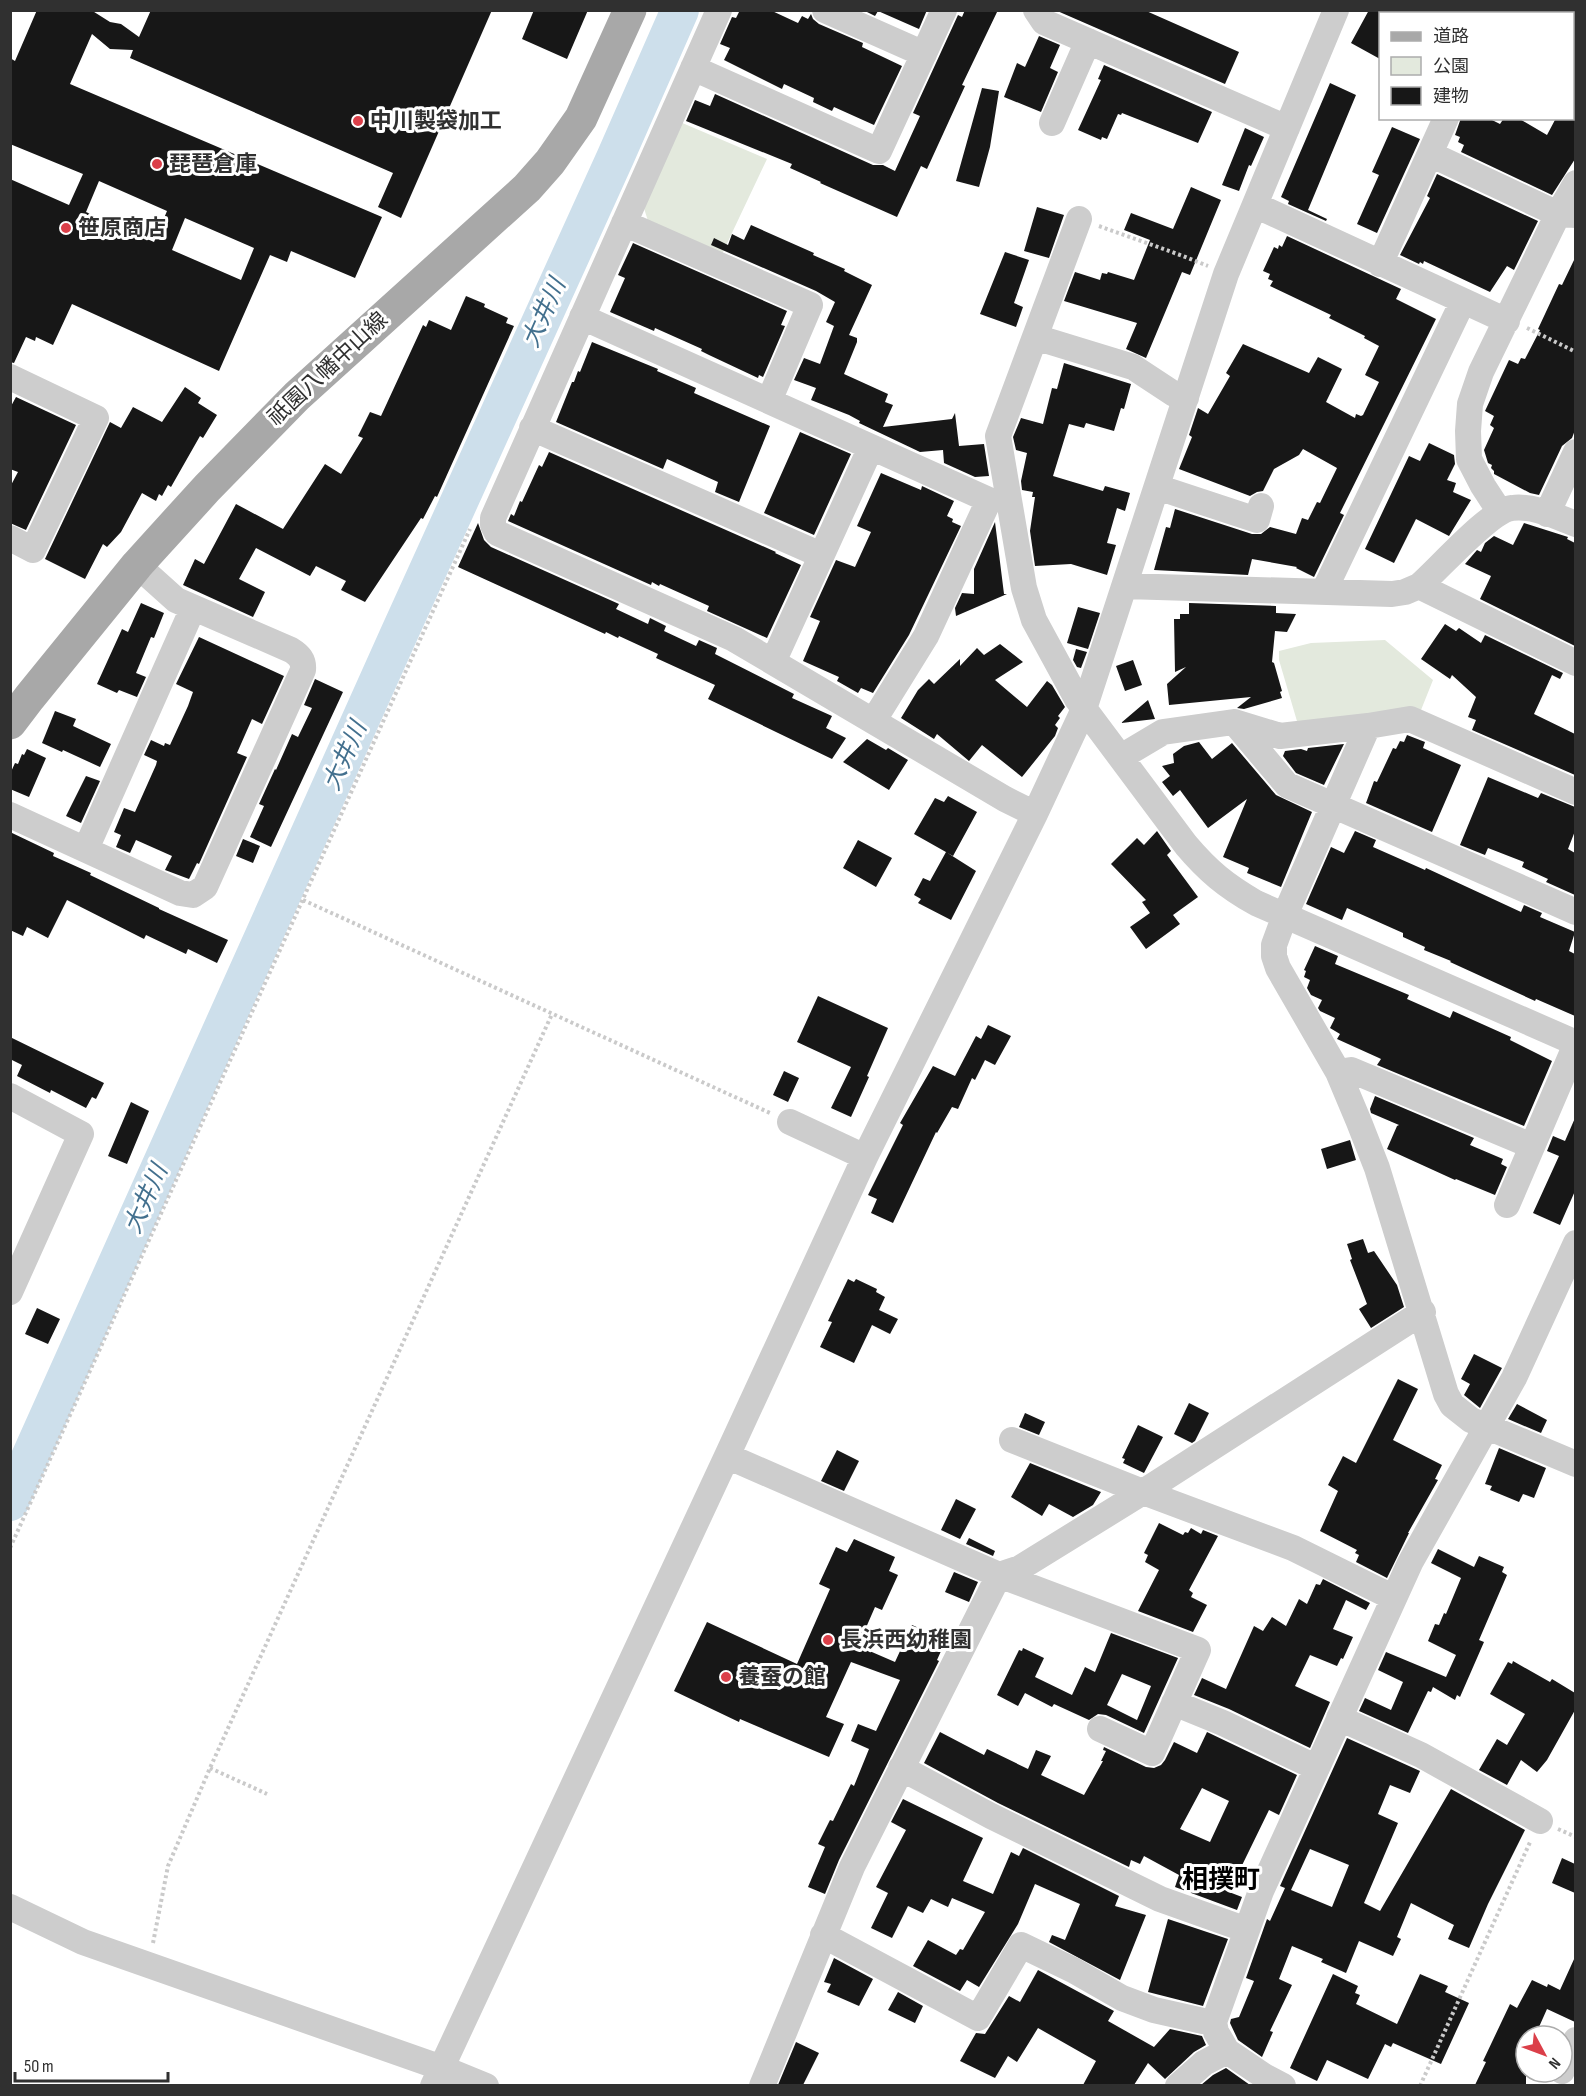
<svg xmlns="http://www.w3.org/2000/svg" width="1586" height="2096" font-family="'Sofia Sans Condensed','Noto Sans JP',sans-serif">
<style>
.green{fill:#e3e9dd}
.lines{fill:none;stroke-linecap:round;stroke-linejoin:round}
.river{stroke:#cddfeb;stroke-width:38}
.building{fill:#171717;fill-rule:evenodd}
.path{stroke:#cacaca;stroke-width:4;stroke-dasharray:3 3;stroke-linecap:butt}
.minor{stroke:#cdcdcd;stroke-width:26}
.major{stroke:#a8a8a8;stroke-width:33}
.poi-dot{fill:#db3f49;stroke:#fff;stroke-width:2}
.labels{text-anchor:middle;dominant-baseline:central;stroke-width:6;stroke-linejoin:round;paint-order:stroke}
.poi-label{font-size:22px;font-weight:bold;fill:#303030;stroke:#fff;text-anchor:start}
.street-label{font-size:22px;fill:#303030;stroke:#fff}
.water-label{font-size:24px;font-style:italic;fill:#43708e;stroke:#fff}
.quarter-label{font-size:26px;font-weight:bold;fill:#000;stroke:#fff}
</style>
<rect width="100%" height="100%" fill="#fff"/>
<path class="green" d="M680,122L767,159L722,254L648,221L643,205Z
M1385,640L1433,680L1421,710L1415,708L1299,728L1279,660V651L1311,643Z"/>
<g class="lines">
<path class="river" d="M10,1502L399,634L615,158L680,10"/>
</g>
<path class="building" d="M37,10H91L110,22L121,24L139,37L151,10H492L401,218L378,207L393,173L130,58L133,50L110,49L92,34L70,84L382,217L355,278L291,251L287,262L270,255L219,371L72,304L53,345L36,337L35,341L26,337L14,363L10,362V179L69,205L83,174L10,144V58L15,61ZM99,181L167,211L154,242L86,212ZM185,218L254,248L241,280L172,250Z
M534,10H588L567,59L522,39Z
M740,10H770L798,23L802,16L808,19L811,14L813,19L819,24L863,43L862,47L902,66L874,125L834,107L832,111L813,102L814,98L784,84L782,89L724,60L730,48L720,44L732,17L736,18Z
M863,10H927L919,29L878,11L875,16Z
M965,10H998L962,85L965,86L927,169L921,166L897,217L820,183L821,182L790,168L792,164L686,121L695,100L710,106L715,94L873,165H883L895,171L920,116L913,113L958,15L962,17Z
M1055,10H1144L1239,52L1225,84Z
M1369,10H1380V59L1351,43Z
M1039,36L1060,45L1050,68L1058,72L1041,112L1004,97L1017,63L1025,67Z
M1104,65L1212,112L1198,143L1122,113L1121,115L1118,114L1107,139L1102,137L1101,140L1078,130L1101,80L1098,79Z
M1330,83L1356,95L1308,210L1327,219L1326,221L1288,204L1289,201L1281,197Z
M982,88L999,91L990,147L979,187L956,181Z
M1461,118H1488L1500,124L1504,118H1518L1547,135L1556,118H1575V159L1552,195L1461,152L1464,145L1458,142L1460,137L1455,135Z
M1392,127L1420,139L1377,233L1357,224L1379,175L1372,172Z
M1245,128L1264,137L1251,166L1249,165L1239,191L1222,185Z
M1437,174L1538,221L1514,270L1507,266L1490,292L1424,261L1423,264L1420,262L1419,264L1400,255L1430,198L1427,196Z
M1191,187L1221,200L1190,275L1182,272L1146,358L1126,349L1137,323L1064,301L1075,272L1100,280L1102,273L1107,274L1108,272L1134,280L1150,240L1124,230L1131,213L1173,229Z
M1037,207L1064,215L1049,258L1024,251Z
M751,225L814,253L813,255L845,269L844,271L872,285L849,335L857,338V342L844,374L888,394L885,402L893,405L883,427L952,419L955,413L959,446L984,444L989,476L975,477L944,463L943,450L920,452L859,423L860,421L849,415L811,400L816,388L794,380L804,358L820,364L834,326L826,322L835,302L816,291L711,245L714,238L728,245L732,234L744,240Z
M1287,236L1401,289L1396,299L1436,319L1340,513L1344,515L1314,577L1296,568L1297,567L1252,559L1248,575L1154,570L1166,527L1170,528L1175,509L1252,534H1261L1270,527L1296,534L1302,518L1308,520L1317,502L1320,503L1337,468L1303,449L1299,455L1274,469L1263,491L1257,492L1250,496L1179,469L1192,437L1189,435L1198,408L1208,414L1230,376L1226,373L1243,344L1309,373L1318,357L1342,369L1326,402L1355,418L1356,414L1361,416L1363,415L1379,382L1365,375L1379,346L1364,338L1365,336L1329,318L1331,315L1270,286L1273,281L1268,279L1270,274L1263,271L1274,247L1278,249L1279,245L1282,247Z
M633,243L787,311L781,325L785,326L763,377L759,375L758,378L709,355L701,351L702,349L655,328L654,331L610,312L625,278L618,275Z
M1005,252L1029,260L1014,303L1023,307L1016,327L980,314Z
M1575,258V430L1572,438L1562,446L1539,495L1530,493L1494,474V471L1491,468L1492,465L1488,463L1484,450L1494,428L1490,425L1494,416L1485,411L1509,360L1518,364L1521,358L1525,359L1540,330L1538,329L1559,284L1562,285Z
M466,296L485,304L484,307L508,318L506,323L514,326L437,497L435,496L423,519L421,518L365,602L341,590L346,581L316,566L310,576L256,548L239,579L265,592L253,617L183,585L195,559L204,564L236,504L283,529L325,464L341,474L363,438L358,436L370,412L381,416L423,325L426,327L429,320L451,330Z
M592,342L658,369L657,371L696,388L694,393L770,426L739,502L715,492L718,482L667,459L663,469L556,422L572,382H574L578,371L580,372Z
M1064,363L1131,384L1124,409L1121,408L1114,431L1086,423L1084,428L1069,424L1053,476L1103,491L1105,486L1130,493L1125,511L1117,508L1107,543L1116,545L1107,575L1071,564L1035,566L1030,531L1035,497H1032L1033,492L1022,490L1021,481L1027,453L1016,450L1013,437L1021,418L1043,424L1052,388L1057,389Z
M185,387L201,398L198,403L217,415L203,438L200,436L171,487L168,485L162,496L159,494L156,501L142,493L121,532L107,547L103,544L85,579L45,559L110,422L121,428L133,407L162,422Z
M16,397L76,425L26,530L10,523V487L18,472L10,469V408Z
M800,432L851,454L814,535L764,513Z
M1429,443L1454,455L1455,464L1447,480L1456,483L1453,492L1471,500L1449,536L1416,519L1394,563L1365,549L1409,456L1420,461Z
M549,452L776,552L775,553L801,565L767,638L707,611L709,606L660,584L659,586L652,582L651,585L508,521L511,514L514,516L520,501L522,502L539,465L542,467Z
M881,473L921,490L922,486L954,501L947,516L953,519L952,522L961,526L909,635L873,693L861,688L858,693L837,681L839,677L803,661L820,621L810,617L836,560L855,567L871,532L857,526Z
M995,522L1004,594H994H1007L956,616L955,608L962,593L974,594V569Z
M478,523L484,540L491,547L619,604L616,609L648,624L650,618L666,626L664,631L696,646L699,640L717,648L715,654L794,694L792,698L832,716L826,728L846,738L832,759L708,699L715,685L656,658L658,654L619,636L618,638L606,632L605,634L458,567Z
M1524,523L1568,537L1567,539L1575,543V646L1480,599L1491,576L1465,564L1477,550L1481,552L1485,543L1494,536L1513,545Z
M141,603L164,613L154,638L151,637L136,673L146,677L137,697L119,690L117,693L97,684L122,629L128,632Z
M1189,603L1276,606V613L1296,614L1287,632L1275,631L1272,662L1274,663L1282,691L1280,692L1282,698L1244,709L1237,708L1251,697L1169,705L1167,684L1186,667L1175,672L1174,619H1180V614H1189Z
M1078,607L1100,613L1088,649L1067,643Z
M1445,624L1456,631L1459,628L1481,643L1485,635L1563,673L1560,679L1552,675L1534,714L1575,734V775L1472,730L1476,720L1468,717L1476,697L1452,675L1450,679L1421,659Z
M199,637L284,676L262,724L252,719L237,753L247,757L199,864L197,863L189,879L165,870L172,856L136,840L130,853L116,847L121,835L114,832L124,808L135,812L156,765L157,761L144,755L151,740L164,746L165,743L170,745L188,706L193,692L176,684Z
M1000,644L1023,662L995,680L1027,707L1047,681L1052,685L1065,707L1058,716L1060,718L1055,725L1058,728L1055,736L1022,777L982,745L969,761L937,734L934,739L901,718L918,690L929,679L934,684L960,659V666L977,648L984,655Z
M1076,649L1087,652L1081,668L1077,667L1073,660Z
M1133,660L1142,685L1125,691L1116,666Z
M315,679L343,692L271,847L250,837L264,806L259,804L275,769L276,770L292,734L298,737L312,708L304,705Z
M1148,700L1155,719L1121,723Z
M55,711L76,719L73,726L111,744L100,767L63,750L62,752L42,743Z
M1407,735L1425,742L1423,748L1461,765L1432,832L1366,803L1374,781L1377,782L1393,748L1396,749L1400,741L1404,742Z
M867,739L886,750L888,748L908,760L889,790L843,762Z
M1199,742L1212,759L1232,743L1276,795L1312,812L1281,887L1247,873L1249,868L1223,857L1247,799L1208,828L1180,790L1173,796L1162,782L1170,776L1162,766L1174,763L1173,754L1184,746Z
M1344,744L1324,785L1296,773L1283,756L1285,751L1301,749L1307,751L1308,748Z
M27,749L46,758L29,797L10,789V774L15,763L18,764L22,754L24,755Z
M86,776L100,781L81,823L66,816Z
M1488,777L1538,798L1541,793L1575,807V831L1568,849L1575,853V895L1546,882L1548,879L1522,867L1524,862L1488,848L1485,855L1460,845Z
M948,796L977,812L953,856L914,834L935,798L944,802Z
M1157,831L1171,851L1167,855L1198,897L1173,915L1180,924L1146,949L1130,927L1150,913L1142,902L1146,900L1111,864L1137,838L1144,845Z
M1355,831L1376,840L1373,847L1425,870L1426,868L1521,912L1524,905L1542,913L1540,917L1575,932L1569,951L1575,954V1016L1536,999L1535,1001L1450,962L1451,961L1424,950L1425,947L1403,937V933L1347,908L1342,920L1306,904L1331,847L1344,853Z
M10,832L54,853L53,856L91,873L90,875L159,908V909L228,940L217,963L188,949L186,954L146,935L144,939L67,900L48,938L27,927L23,936L10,930Z
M243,839L260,846L253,863L236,856Z
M858,840L892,858L876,887L843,868Z
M946,852L976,871L951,920L918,903L921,899L914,895L923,878L930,881Z
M1315,946L1338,956L1335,964L1409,995L1407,999L1450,1018L1453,1011L1511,1037L1510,1040L1552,1061L1524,1126L1377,1065L1381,1059L1379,1058L1337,1039L1340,1034L1330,1028L1335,1018L1320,1011L1318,1008L1322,1000L1311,995L1307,988L1310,980L1304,977L1306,971L1304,970Z
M818,996L888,1028L867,1076L869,1077L851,1117L831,1108L851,1067L797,1042Z
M988,1025L1011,1036L995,1065L985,1060L975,1080L972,1078L958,1109L952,1107L937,1133L936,1132L893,1223L871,1213L877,1199L868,1195L903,1125L900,1123L933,1066L955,1076L976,1036L981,1039Z
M10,1037L104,1083L96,1099L92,1097L86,1108L51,1090L50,1093L17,1076L22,1065L10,1059Z
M784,1071L799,1078L788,1102L773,1095Z
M1375,1096L1474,1138L1470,1145L1503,1159L1501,1164L1507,1167L1495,1195L1456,1179L1455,1180L1387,1149L1397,1126L1399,1125L1371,1113L1370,1109Z
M131,1102L149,1111L127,1164L108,1156Z
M1575,1118V1191L1560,1225L1533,1213L1559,1156L1547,1151L1553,1136L1565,1141Z
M1350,1140L1356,1160L1327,1169L1321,1149Z
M1363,1239L1368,1253L1374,1251L1397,1285L1404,1307L1371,1328L1359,1309L1367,1304L1350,1260L1352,1259L1347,1244Z
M848,1279L854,1282L856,1279L877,1289L876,1292L885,1297L879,1310L898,1319L890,1334L872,1325L854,1363L820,1347L832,1322L828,1321Z
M37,1308L60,1319L48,1344L25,1334Z
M1474,1354L1502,1368L1480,1408L1464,1395L1470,1384L1461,1379Z
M1398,1379L1418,1389L1393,1440L1442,1465L1435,1479L1438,1480L1408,1533H1409L1387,1578L1356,1562L1359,1555L1355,1553L1357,1550L1320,1531L1338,1491L1328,1485L1343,1456L1356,1463Z
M1189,1403L1209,1413L1195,1441L1192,1443L1174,1434Z
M1517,1404L1547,1420L1541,1433L1508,1419Z
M1025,1413L1045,1422L1039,1435L1019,1427Z
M1138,1425L1163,1437L1144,1473L1123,1463L1125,1459L1122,1458Z
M1499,1448L1546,1468L1534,1498L1523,1494L1519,1502L1490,1490L1492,1486L1485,1484Z
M837,1450L859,1461L844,1491L821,1481Z
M1030,1463L1101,1492L1093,1505L1073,1517L1049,1504L1042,1516L1011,1497Z
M956,1499L976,1509L960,1539L941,1530Z
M1159,1523L1183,1535L1185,1532L1188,1533L1191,1528L1201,1534L1203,1530L1218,1536L1189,1590L1193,1593L1191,1597L1207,1605L1193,1632L1138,1611L1159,1570L1145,1562L1148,1555L1144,1553Z
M969,1538L995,1551L993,1556L966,1544Z
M854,1539L895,1557L889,1571L898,1575L882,1610L875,1607L858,1646L895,1662L912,1625L946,1640L937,1660L939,1661L839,1860L825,1894L808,1887L825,1847L818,1844L830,1820L833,1821L851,1784L854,1786L869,1749L851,1741L858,1724L876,1731L900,1680L851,1662L826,1717L844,1724L829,1757L740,1719L739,1722L674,1691L707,1622L797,1664L830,1589L819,1584L836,1547L847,1552Z
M1438,1549L1474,1567L1479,1556L1504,1567L1502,1572L1507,1575L1479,1640L1484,1642L1460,1697L1457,1695L1455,1700L1433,1687L1431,1692L1428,1691L1408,1733L1359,1711L1365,1698L1391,1710L1403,1682L1378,1670L1386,1652L1446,1677L1456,1655L1428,1641L1435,1624L1439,1625L1444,1613L1446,1614L1461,1578L1431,1563Z
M954,1572L978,1582L969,1602L945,1592Z
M1323,1579L1370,1603L1366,1610L1346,1600L1333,1629L1353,1637L1343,1659L1341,1658L1337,1666L1310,1655L1295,1686L1330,1702L1310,1748L1229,1709L1194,1695L1202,1678L1226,1689L1254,1626L1263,1631L1272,1617L1286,1626L1299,1599L1307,1604L1316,1584L1320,1585Z
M1111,1633L1178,1658L1144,1733L1106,1715L1098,1714L1089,1720L1054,1704L1052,1707L1025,1693L1018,1706L997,1695L1019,1650L1022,1651L1023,1648L1044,1658L1035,1677L1072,1695L1085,1667L1095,1672ZM1122,1674L1151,1686L1137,1720L1107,1705Z
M1513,1661L1550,1682L1552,1679L1575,1693V1710L1547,1760L1537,1772L1521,1760L1507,1785L1479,1770L1497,1739L1507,1745L1525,1714L1490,1694L1508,1662L1512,1664Z
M940,1732L984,1755L987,1749L1028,1769L1036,1750L1051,1756L1041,1775L1084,1795L1103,1761H1101L1106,1751L1103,1750L1104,1747L1146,1767L1154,1768L1161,1765L1165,1760L1174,1742L1197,1753L1207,1732L1297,1775L1279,1815L1269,1810L1229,1892L1242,1897L1237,1910L1175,1887L1179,1875L1144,1856L1140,1864L1131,1860L1129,1867L998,1803L924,1763ZM1202,1788L1229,1801L1210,1842L1180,1829Z
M1347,1738L1420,1771L1410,1793L1390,1785L1378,1814L1398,1823L1364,1903L1380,1911L1451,1789L1525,1830L1488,1904L1469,1948L1448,1939L1454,1925L1411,1903L1397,1937L1401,1939L1393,1956L1359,1941L1346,1973L1321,1962L1323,1959L1292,1946L1279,1979L1292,1985L1270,2031L1273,2032L1262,2057L1238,2040L1230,2023L1231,2019L1239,2017L1254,1981L1246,1978L1267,1919L1270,1921L1285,1888L1280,1886ZM1310,1849L1349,1865L1332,1907L1291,1890Z
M903,1799L983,1838L963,1881L993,1894L1011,1852L1019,1856L1023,1848L1119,1896L1115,1906L1146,1915L1120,1980L1049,1942L1052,1935L1065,1940L1080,1904L1035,1884L1018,1924L979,1987L967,1980L960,1991L913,1966L928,1940L956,1955L960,1949L963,1950L985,1912L952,1898L948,1907L931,1899L923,1913L908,1906L892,1938L871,1928L888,1893L876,1887L906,1830L891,1822Z
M1562,1858L1575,1864V1893L1552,1883Z
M1168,1919L1228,1939L1203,2006L1148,1992Z
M1575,1957V2022L1547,2009L1535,2036H1526V2085H1475L1486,2062L1483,2061L1510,2004L1517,2008L1532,1980L1547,1987L1548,1984L1560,1990Z
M834,1958L873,1979L859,2006L827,1992L831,1984L824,1982Z
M1038,1970L1114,2011L1108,2021L1154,2047L1170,2029L1202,2036L1206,2045L1194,2052L1165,2079L1148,2063L1134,2085H1083L1096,2061L1038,2028L1017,2062L1008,2056L995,2078L960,2061L976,2033L985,2034L1009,1996L1020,2002Z
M1333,1974L1358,1986L1355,1993L1360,1995L1356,2004L1397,2024L1420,1974L1448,1986L1445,1992L1469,2003L1441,2064L1393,2043L1391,2047L1385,2044L1368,2079L1327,2060L1317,2081L1290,2068Z
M898,1992L923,2006L915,2023L888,2010Z
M796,2042L819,2053L803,2085H778Z
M1226,2068L1250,2085H1201L1213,2075Z"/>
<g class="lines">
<path class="path" d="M1099,226L1183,256L1208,266
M1527,328L1576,352
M303,900L770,1113
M10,1548L470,529
M210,1768L267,1794
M1558,1829L1576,1837
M153,1943L168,1866L210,1768L552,1014
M1420,2086L1531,1840"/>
<path class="minor" d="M719,10L493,518V525L497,533L734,639L1005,799L1035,814
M825,10L924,54
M1036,10L1044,22L1287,128
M1492,14L1494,10
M1572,44L1576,46
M693,68L879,151L944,10
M1052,123L1088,41
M1430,154L1558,214L1576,183
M1255,205L1507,321
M1079,219L998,436L1024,588L1034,620L1077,699L1186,845C1208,871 1226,886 1256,903L1576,1043
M624,223L810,305L769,401
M1380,264L1446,118
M582,317L989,500L926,636L874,720
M1035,337L1133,367L1174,394L1186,398
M10,377L96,418L33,550L10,538
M532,428L821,555
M1157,487L1257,520L1261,506
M1500,512L1483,486L1469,459L1468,431L1470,404L1481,372L1558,214L1576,215
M1547,514L1576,452
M1125,586L1392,594L1405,592L1419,586C1439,569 1490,510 1512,508C1533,505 1557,517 1576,524
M1419,586L1576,663
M1324,591L1463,301
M773,662L871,447
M1234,722L1280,736L1368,726L1410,719L1576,792
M1368,726L1285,915L1274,945V956L1278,968L1338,1072L1359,1122L1377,1168L1446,1394L1452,1405L1471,1420L1576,1464
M1121,757L1163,732L1234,722L1287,785L1576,912
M10,815L180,893L193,895L205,887L303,670C304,660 299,655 291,650L176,600L137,565
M86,849L193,608
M1338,1072L1351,1070L1532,1146
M10,1096L81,1134L10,1292
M790,1122L865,1157
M1507,1205L1576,1044
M1012,1440L1143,1492L1293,1548L1394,1598
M727,1456L999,1575L852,1867L762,2086
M999,1575L1020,1568L1143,1492L1423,1312
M999,1575L1198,1650L1152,1753L1100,1729
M1174,1703L1223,1723L1317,1768
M1339,1718L1421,1755L1540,1821
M901,1768L991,1816L1160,1899L1247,1930
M10,1907L83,1942L442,2068L486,2086
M823,1935L978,2018L1021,1945L1073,1970L1122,1998L1154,2010L1203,2021L1214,2022
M1227,2051L1264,2076L1283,2086
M1562,2071L1576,2040
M433,2086L727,1456L865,1157L1035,814L1084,709L1226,274L1336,10
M1178,2086L1204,2063L1227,2051L1216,2032L1214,2022L1261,1891L1410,1563L1514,1378L1576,1243"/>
<path class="major" d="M10,723L29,698L137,565L207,488L297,396L527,188L550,162L581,118L630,10"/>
</g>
<g class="poi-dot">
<circle cx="358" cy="121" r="6"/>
<circle cx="157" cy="164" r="6"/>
<circle cx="66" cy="228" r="6"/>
<circle cx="828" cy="1640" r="6"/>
<circle cx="726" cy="1677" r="6"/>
</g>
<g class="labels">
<g class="poi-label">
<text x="370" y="121">中川製袋加工</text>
<text x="169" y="164">琵琶倉庫</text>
<text x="78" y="228">笹原商店</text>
<text x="840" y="1640">長浜西幼稚園</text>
<text x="738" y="1677">養蚕の館</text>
</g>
<g class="street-label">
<text transform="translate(328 369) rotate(-43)">祇園八幡中山線</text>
</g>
<g class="water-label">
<text transform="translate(544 313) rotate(-66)">大井川</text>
<text transform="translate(345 756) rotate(-66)">大井川</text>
<text transform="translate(146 1199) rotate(-66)">大井川</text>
</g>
<g class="quarter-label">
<text x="1221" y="1880">相撲町</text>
</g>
</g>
<rect width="1586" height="2096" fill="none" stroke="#303030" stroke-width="24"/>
<rect x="1379" y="12" width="195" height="108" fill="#ffffff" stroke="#acacac" stroke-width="1.5"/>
<rect x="1391" y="32" width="30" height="9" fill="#a8a8a8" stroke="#acacac" stroke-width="1.5"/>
<text x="1433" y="42" font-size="18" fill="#303030">道路</text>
<rect x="1391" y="57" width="30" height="18" fill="#e3e9dd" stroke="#acacac" stroke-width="1.5"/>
<text x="1433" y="72" font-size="18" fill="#303030">公園</text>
<rect x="1391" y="87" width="30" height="18" fill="#171717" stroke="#acacac" stroke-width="1.5"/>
<text x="1433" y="102" font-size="18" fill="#303030">建物</text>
<g transform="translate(1544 2054) rotate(131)"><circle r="28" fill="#ffffff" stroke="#acacac" stroke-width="1.5"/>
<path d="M0-4.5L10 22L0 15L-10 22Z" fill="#db3f49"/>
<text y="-9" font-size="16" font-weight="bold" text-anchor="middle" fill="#303030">N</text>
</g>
<path d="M15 2072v9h153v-9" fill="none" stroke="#303030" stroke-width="3"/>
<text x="24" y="2072" font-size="18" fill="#303030" stroke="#ffffff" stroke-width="4.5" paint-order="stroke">50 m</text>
</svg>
